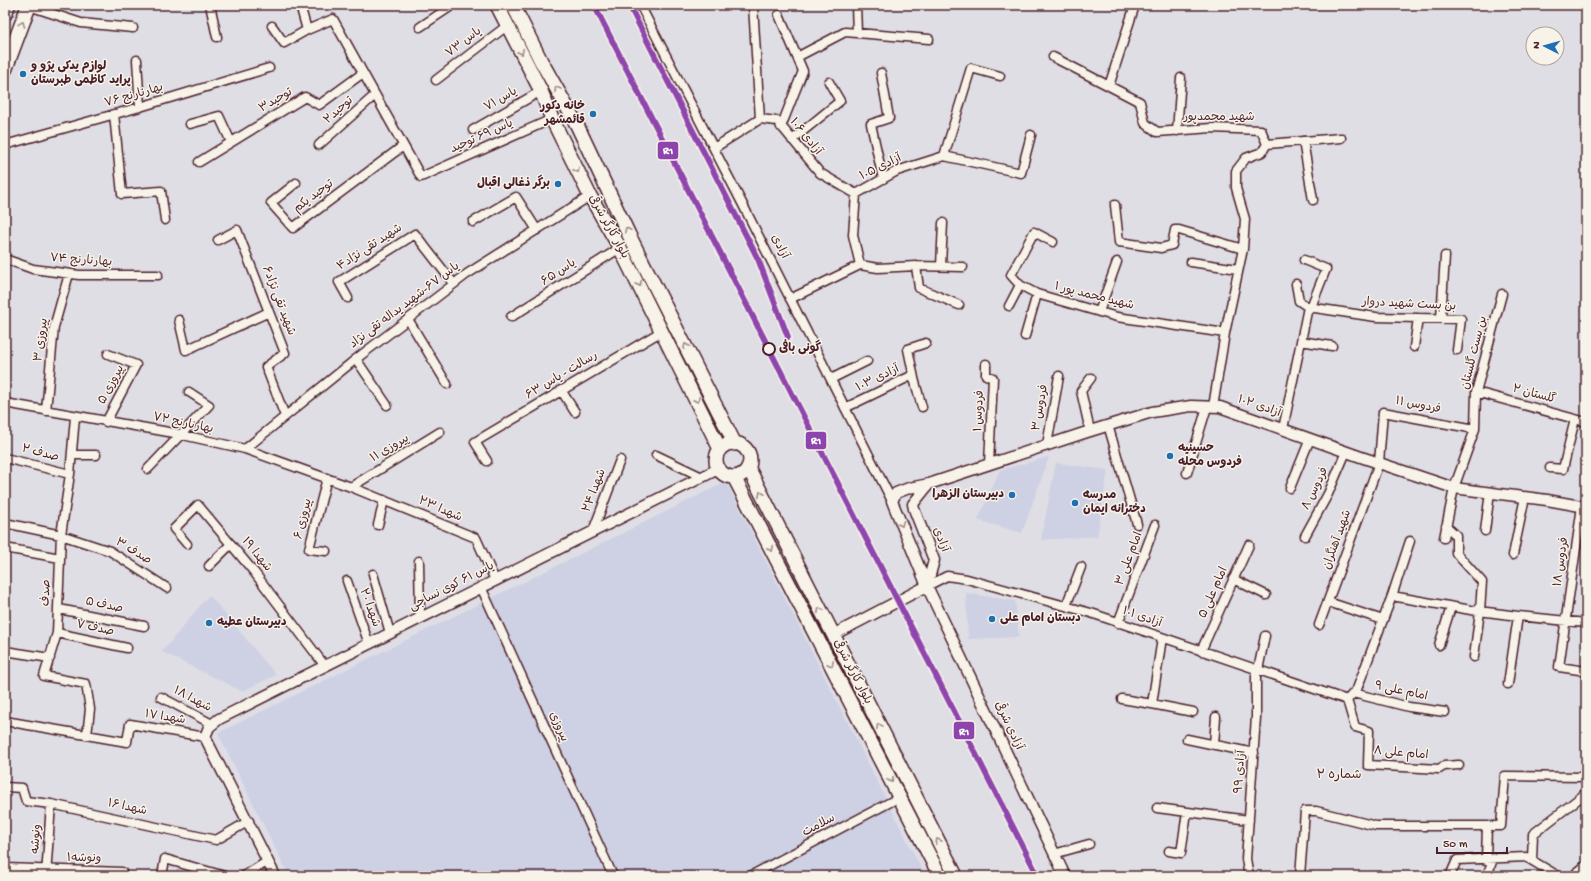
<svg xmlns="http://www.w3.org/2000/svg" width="1591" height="881" font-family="'Gochi Hand','Playpen Sans Arabic',sans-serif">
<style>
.built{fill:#ced0e3}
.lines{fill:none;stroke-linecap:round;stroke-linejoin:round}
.minor-casing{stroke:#4a1f2b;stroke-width:11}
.tertiary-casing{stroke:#4a1f2b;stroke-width:13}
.primary-casing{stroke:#4a1f2b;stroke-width:16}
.trunk-casing{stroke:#4a1f2b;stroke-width:17}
.minor{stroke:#f7f3e8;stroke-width:8}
.tertiary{stroke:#f7f3e8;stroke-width:10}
.primary{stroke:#f7f3e8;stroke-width:13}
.trunk{stroke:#f7f3e8;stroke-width:14}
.rail-1-casing{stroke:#f7f3e8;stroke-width:9}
.rail-1{stroke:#8e44ad;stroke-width:6}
.oneway{stroke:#a0898a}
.poi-dot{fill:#1f6fb2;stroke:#f7f3e8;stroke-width:1.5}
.stop-dot{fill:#f7f3e8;stroke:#4a1f2b;stroke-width:2}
.labels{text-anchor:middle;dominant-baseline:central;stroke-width:3;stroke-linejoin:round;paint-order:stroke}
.street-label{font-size:12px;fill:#4a1f2b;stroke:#f7f3e8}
.poi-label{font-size:12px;font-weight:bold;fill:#4a1f2b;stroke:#f7f3e8;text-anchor:start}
.stop-label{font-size:12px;font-weight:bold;fill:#4a1f2b;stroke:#f7f3e8;text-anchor:start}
.neighbourhood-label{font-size:13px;fill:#4a1f2b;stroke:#f7f3e8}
.line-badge{stroke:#f7f3e8;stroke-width:1.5}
.badge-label{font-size:11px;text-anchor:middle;font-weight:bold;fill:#fff}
</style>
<rect width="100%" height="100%" fill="#dfdee5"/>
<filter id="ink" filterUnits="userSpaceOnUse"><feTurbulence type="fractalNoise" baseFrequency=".025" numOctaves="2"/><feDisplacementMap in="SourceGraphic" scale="8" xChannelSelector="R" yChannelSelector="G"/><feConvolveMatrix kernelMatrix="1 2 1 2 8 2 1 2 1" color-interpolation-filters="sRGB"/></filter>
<g filter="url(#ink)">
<path class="built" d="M1049,457L1022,533L978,520L1000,470Z
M1056,463L1108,470L1097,536L1041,540Z
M726,482L925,876H289L218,733Z
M966,593L1015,601L1019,637L968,639Z
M209,595L276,675L242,691L162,652Z"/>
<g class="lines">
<g class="minor-casing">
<path id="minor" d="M210,5L217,37
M300,5L307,30L333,19L421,177L552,119
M640,5L743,205L892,501
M753,5L760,119
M856,5L857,33
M29,6L81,23L133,28
M779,15L797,57L845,32L929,39
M272,26L284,43L307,30
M420,27L453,5
M1053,57L1140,102L1145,123L1157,132L1212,128L1261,130L1267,144L1262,152L1246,158L1236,171V188L1245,219L1243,249L1225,333L1213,407
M137,60L140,107
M881,73L889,118L871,124L883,179
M436,80L508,25
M1109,86L1135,5
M114,114L122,194L161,191L165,220
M190,124L219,116L231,142
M781,127L803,71L797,57
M473,130L541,91
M1177,131L1181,78
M792,140L840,101L829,82
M1303,141L1313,200
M1267,144L1341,138
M5,145L140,107L269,68
M319,145L375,95
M714,148L760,119L777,121L820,173L856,194
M944,156L1021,173L1031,135
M199,162L305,97L319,105L363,73
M296,183L271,203L293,228L403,146
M1115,205L1119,242L1161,248L1172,245L1175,230H1179L1243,249
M473,222L516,197L537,230
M218,240L237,230L285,353L266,367L285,416
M1053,242L1034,232L1011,275L1020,285L1037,294L1117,317L1225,333
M5,259L33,269L79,275H158
M1304,260L1326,269L1311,307
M1191,262L1238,269
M860,265L878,268L916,266L919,288L959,305
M916,266L963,267
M941,266L943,223
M1296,284L1299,301L1308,307L1376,317L1461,319L1457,350
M348,298L339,282L415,234L454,284
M790,299L860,265L853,235L856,194L897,171L944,156L971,68L1000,76
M1009,306L1020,285
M1099,312L1117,262
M511,317L620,248
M1441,318L1445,256
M408,319L447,384
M179,320L186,350L269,312
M1025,336L1037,294
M1301,341L1332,346
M1414,347L1418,318
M356,359L387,405
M986,364V375L993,378L989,464
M914,378L908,349L926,343
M831,379L867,361
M561,390L575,412
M1476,392L1586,422
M5,403L174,433L245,449L351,487L476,538L495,580
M845,408L913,375L922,407
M46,411L54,327L69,274
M75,417L70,474L61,535L57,633L44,676L86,684L90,709L87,735
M106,422L136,365L108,354
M1108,425L1137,524
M1283,429L1308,307
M1090,431L1081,391L1091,378
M1047,445L1059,376
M245,449L356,359L467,274L590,196
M72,455H96
M656,455L702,477
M5,458L70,474
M487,461L475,442L662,331
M1550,468L1563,469L1575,419
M148,469L209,405L189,392
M1187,473L1207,407
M351,487L440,432
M1290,488L1310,439
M1582,506L1559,667L1586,671
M5,523L61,535L110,551L167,588
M378,525L384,500
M1446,526L1456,535V553L1482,582L1480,611L1474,657
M593,531L620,460
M1485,531L1490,492
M1305,536L1328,494L1346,452
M1444,538L1454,488L1475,429L1476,392L1502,294
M187,544L174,529L198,505L254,572L325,666
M5,548L60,558
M326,551L309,549L327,478
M1513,555L1525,497
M419,561L420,618
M209,566L231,544
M373,574L390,633
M1233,579L1266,595
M347,581L369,644
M927,586L947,576L967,579L1091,613L1347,700
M481,587L613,876
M1392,596L1471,610L1518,616
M1328,602L1383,620
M1066,606L1081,567
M59,609L144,626
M1118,623L1155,525
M1319,625L1379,463L1383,412L1475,429
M57,633L127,648
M1439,645L1451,607
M5,651L50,658
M1201,651L1249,545
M1258,670L1265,636
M1508,684L1518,616L1586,623
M1353,693L1409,707L1445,712
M161,697L212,724
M1122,699L1152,704L1162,638
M1347,700L1357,689L1392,596L1410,541
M1347,700L1355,727L1369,731L1368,765L1439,769L1444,766L1459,765
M1152,704L1193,712
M5,721L127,742L130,724L205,737
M1187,739L1254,753
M1214,745L1216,717
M5,787L22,788L26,801L51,804L216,840L249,821
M1157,808L1249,820
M1169,851L1181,853L1187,812
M1054,854L1089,844
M1486,860L1487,826
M1532,860L1533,834L1586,793
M5,868L122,872
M46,876L51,804
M162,876L165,859L225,876
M244,876L268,861
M750,876L900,797
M1249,876L1246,859L1256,717V669
M1300,876L1305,811H1316L1376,826H1501L1505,776L1586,777
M1450,876L1457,860L1526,857L1558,876
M1487,876L1493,859
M1573,876L1586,865"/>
</g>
<g class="tertiary-casing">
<path id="tertiary" d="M927,586L934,560L914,509L913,504L929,484
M833,635L927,586
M275,876L205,737L209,727L219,719L718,469
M1065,876L927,586L894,506L892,501L896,493L909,488L929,484L1087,432L1152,412L1191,406L1220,407L1361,457L1454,488L1547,500L1586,507"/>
</g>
<g class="primary-casing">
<path id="primary" d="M497,5L541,91L552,119L590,196L620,248L720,449
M513,5L541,61L577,125L629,235L735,444
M716 460a17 17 0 1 1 34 0a17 17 0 1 1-34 0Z
M748,467L956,876
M734,477L940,876"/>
</g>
<g class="trunk-casing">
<path id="trunk" d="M5,13L8,5
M5,69L29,5"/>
</g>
<use href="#minor" class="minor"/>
<use href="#tertiary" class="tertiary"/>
<use href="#primary" class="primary"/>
<use href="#trunk" class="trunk"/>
<g class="rail-1-casing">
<path id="rail-1" d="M594,5L1038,876
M629,5L758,259L788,337"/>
</g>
<use href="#rail-1" class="rail-1"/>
</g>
<defs><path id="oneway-chevron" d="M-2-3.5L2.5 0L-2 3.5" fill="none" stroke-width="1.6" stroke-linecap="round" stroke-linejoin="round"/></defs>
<g class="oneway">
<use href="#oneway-chevron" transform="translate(22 24) rotate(-69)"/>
<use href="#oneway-chevron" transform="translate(521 52) rotate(63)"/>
<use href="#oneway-chevron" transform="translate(557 89) rotate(-119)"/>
<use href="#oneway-chevron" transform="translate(577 170) rotate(64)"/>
<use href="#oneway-chevron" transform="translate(627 230) rotate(-116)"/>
<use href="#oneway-chevron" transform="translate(639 284) rotate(63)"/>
<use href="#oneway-chevron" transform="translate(686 346) rotate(-117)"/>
<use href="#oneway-chevron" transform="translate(697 400) rotate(64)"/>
<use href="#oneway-chevron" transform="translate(761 494) rotate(-117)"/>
<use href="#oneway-chevron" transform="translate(901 524) rotate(67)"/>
<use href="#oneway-chevron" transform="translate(771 549) rotate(63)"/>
<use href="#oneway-chevron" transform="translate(820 610) rotate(-117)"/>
<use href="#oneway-chevron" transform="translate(831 664) rotate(63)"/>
<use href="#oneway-chevron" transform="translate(879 726) rotate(-117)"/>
<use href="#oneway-chevron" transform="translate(891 780) rotate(63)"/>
<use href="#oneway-chevron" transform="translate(938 841) rotate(-117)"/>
</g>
</g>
<g class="poi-dot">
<circle cx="23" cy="74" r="4"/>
<circle cx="593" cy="114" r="4"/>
<circle cx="558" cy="184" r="4"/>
<circle cx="1170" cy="456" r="4"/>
<circle cx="1012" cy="495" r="4"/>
<circle cx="1075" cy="503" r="4"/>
<circle cx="992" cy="619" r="4"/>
<circle cx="209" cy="623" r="4"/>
</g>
<circle class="stop-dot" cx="769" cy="349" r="6"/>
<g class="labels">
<g class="street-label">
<text transform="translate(464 43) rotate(-37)">یاس ۷۳</text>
<text transform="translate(134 96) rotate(-16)">بهارنارنج ۷۶</text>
<text transform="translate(501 100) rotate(-30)">یاس ۷۱</text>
<text transform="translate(276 101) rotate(-31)">توحید۳</text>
<text transform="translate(339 111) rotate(-42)">توحید۲</text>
<text x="1219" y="118">شهید محمدپور</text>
<text transform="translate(482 137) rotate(-24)">یاس ۶۹ توحید</text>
<text transform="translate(805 137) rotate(51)">آزادی ۱۰۶</text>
<text transform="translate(881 168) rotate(-26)">آزادی ۱۰۵</text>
<text transform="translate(314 197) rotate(-37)">توحید یکم</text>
<text transform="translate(608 227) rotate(61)">بلوار کارگر شرقی</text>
<text transform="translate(779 247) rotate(63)">آزادی</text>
<text transform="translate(370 248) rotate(-33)">شهید تقی نژاد۴</text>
<text transform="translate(81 261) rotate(4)">بهارنارنج ۷۴</text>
<text transform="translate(559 273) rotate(-33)">یاس ۶۵</text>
<text transform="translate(1094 297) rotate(14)">شهید محمد پور ۱</text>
<text transform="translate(278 301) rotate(69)">شهید تقی نژاد۶</text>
<text transform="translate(1409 305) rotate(3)">بن بست شهید دروار</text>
<text transform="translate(405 306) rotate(-37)">یاس ۶۷-شهید یداله تقی نژاد</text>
<text transform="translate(42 340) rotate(-82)">پیروزی ۳</text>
<text transform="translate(1475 353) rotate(-76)">بن بست گلستان</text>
<text transform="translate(562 376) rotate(-31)">رسالت - یاس ۶۳</text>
<text transform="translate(878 379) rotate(-26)">آزادی ۱۰۳</text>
<text transform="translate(112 385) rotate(-62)">پیروزی ۵</text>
<text transform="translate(1534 395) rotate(15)">گلستان ۲</text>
<text transform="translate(1418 406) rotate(11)">فردوس ۱۱</text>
<text transform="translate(1259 407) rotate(19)">آزادی ۱۰۲</text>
<text transform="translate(1041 408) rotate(-80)">فردوس ۳</text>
<text transform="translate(980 411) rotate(-87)">فردوس ۱</text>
<text transform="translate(183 424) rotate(12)">بهارنارنج ۷۲</text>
<text transform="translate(390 449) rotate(-31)">پیروزی ۱۱</text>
<text transform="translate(40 454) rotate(14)">صدف ۲</text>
<text transform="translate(1316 489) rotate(-64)">فردوس ۸</text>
<text transform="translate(595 491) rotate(-69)">شهدا ۲۴</text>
<text transform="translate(440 510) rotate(23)">شهدا ۲۳</text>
<text transform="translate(304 519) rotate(-76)">پیروزی ۶</text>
<text transform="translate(940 540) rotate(69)">آزادی</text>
<text transform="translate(1338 540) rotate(-70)">شهید آهنگران</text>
<text transform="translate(133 552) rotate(31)">صدف ۳</text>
<text transform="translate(256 555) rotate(51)">شهدا ۱۹</text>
<text transform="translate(1130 559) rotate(-69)">امام علی ۳</text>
<text transform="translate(1562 562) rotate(-82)">فردوس ۱۸</text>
<text transform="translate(452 587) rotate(-27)">یاس ۶۱ کوی نساجی</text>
<text transform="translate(47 593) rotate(-88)">صدف</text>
<text transform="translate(1214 593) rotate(-66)">امام علی ۵</text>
<text transform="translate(104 606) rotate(12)">صدف ۵</text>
<text transform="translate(369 608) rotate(70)">شهدا ۲۰</text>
<text transform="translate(1142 618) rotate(19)">آزادی ۱۰۱</text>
<text transform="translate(95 629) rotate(12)">صدف ۷</text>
<text transform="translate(852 672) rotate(63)">بلوار کارگر شرقی</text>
<text transform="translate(1401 692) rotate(12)">امام علی ۹</text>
<text transform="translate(192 700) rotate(28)">شهدا ۱۸</text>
<text transform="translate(165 718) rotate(9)">شهدا ۱۷</text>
<text transform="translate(1008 726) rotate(65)">آزادی شرقی</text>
<text transform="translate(558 727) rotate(66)">پیروزی</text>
<text transform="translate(1401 754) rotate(5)">امام علی ۸</text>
<text transform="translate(1241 772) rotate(-86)">آزادی ٩٩</text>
<text transform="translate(127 808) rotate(12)">شهدا ۱۶</text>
<text transform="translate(819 826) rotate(-28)">سلامت</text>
<text transform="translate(37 839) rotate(-86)">ونوشه</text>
<text transform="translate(84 859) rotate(1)">ونوشه۱</text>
</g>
<g class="poi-label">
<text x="31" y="67">لوازم یدکی پژو و<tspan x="31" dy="14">پراید کاظمی طبرستان</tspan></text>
<text x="585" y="107" text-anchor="end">خانه دکور<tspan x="585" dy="14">قائمشهر</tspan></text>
<text x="550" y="184" text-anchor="end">برگر ذغالی اقبال</text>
<text x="1178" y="449">حسینیه<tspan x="1178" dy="14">فردوس محله</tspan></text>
<text x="1004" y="495" text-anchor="end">دبیرستان الزهرا</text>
<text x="1083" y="496">مدرسه<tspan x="1083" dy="14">دخترانه ایمان</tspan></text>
<text x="1000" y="619">دبستان امام علی</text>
<text x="217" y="623">دبیرستان عطیه</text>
</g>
<g class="stop-label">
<text x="779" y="349">گونی بافی</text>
</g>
<g class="neighbourhood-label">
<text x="1339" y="775">شماره ۲</text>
</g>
</g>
<g class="line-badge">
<rect x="657" y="141" width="22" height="19" rx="4" fill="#8e44ad"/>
<rect x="805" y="431" width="22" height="19" rx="4" fill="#8e44ad"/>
<rect x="953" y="721" width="22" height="19" rx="4" fill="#8e44ad"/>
</g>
<g class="badge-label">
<text x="668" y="154">R1</text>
<text x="816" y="444">R1</text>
<text x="964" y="735">R1</text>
</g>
<rect width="1591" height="881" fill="none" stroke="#f7f3e8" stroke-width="20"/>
<rect x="10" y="10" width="1571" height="861" fill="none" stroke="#4a1f2b" stroke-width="1.5" filter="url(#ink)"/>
<g transform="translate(1545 46) rotate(276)"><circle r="19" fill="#f7f3e8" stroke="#b29e9c"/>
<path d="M0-3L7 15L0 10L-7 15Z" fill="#1f6fb2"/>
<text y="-6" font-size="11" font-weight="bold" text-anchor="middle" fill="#4a1f2b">N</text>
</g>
<path d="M1437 847v6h70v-6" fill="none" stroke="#4a1f2b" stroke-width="2"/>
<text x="1443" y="847" font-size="12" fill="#4a1f2b" stroke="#f7f3e8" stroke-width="3" paint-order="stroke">50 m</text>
</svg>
